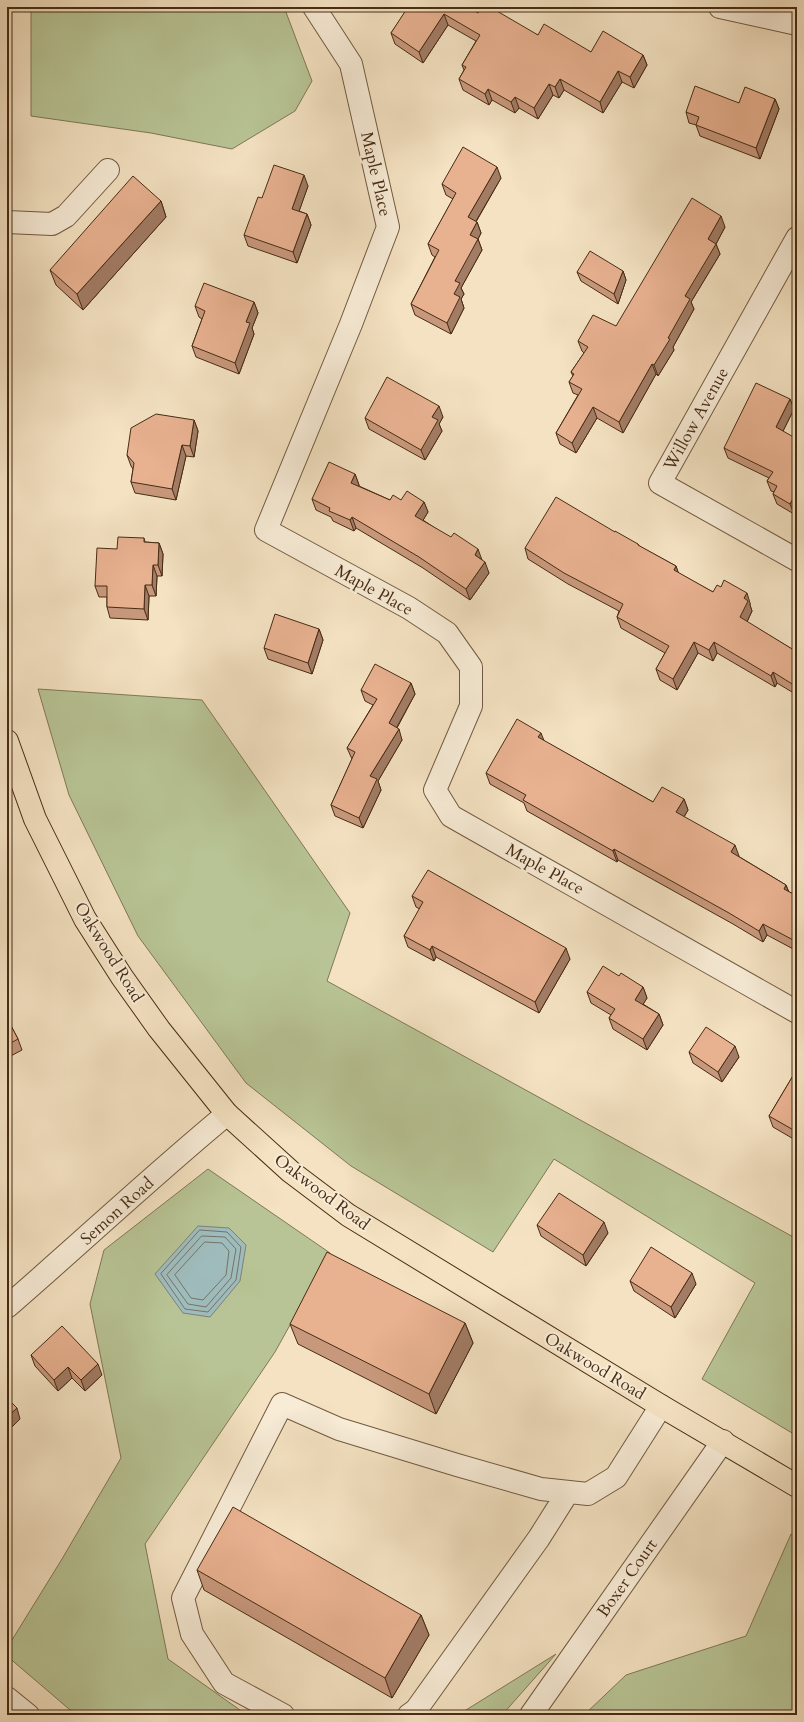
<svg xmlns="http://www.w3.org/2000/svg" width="804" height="1722" font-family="Cardo,serif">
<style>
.green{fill:#b8c495;stroke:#807854}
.water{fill:#9fbcbd;stroke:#7c8279}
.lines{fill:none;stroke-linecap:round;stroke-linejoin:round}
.shore{stroke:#737468;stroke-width:1}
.minor-casing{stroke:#725a40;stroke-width:24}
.major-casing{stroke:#472c14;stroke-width:24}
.minor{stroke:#f8ecd7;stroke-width:22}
.major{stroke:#f4e2c2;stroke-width:22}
.wall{fill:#c8987c;stroke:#472c14}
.shaded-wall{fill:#a27c65;stroke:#472c14}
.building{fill:#e8b190;stroke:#472c14}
.labels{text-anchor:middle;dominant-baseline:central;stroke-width:4;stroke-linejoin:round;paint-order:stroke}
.street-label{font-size:17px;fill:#472c14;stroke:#f8ecd7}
</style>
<rect width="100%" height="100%" fill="#f4e2c2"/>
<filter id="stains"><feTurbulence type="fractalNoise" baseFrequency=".005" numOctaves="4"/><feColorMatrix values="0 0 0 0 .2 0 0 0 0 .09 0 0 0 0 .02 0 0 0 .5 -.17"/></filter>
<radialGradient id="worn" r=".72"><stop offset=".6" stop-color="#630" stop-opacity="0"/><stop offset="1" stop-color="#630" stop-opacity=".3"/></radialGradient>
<path class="green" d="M31,7H284L312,81L295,111L232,149L151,133L31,116Z
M38,689L202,700L350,913L327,981L797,1239V1436L702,1379L755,1283L554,1159L493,1252L351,1166L246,1083L138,936L69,795Z
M208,1169L330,1253L275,1352L145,1544L168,1659L247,1715H76L7,1656V1648L62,1559L121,1458L90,1304L104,1250Z
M791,1534L797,1538V1715H584L626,1675L746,1636Z
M556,1654L502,1715H458Z"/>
<path class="water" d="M198,1226L229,1228L246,1245L240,1281L210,1317L183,1313L155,1274Z"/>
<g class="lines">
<path class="shore" d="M200,1230L227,1232L241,1247L236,1280L208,1312L185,1309L161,1274Z
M202,1236L225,1237L236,1249L231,1278L206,1307L188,1304L167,1275Z
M205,1242L222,1243L229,1251L226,1275L203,1300L191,1298L175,1275Z"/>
<g class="minor-casing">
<path id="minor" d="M314,7L351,64L388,227L351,324L266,530L409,608L447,633L471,667V706L435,790L451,816L797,1012
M720,7L797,24
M7,222L52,224L66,216L108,170
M797,238L660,483L797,560
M7,1307C81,1243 152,1176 227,1114
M7,1698L28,1715
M283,1715L224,1683L192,1634L183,1598L282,1404L339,1429L457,1465L541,1489L588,1494L616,1477L661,1406
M409,1715L416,1710L539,1538L568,1492
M531,1715L723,1441"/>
</g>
<g class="major-casing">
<path id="major" d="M7,741L35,819L85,919L122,977L159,1029L227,1114L291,1172L348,1215L661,1406L797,1486"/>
</g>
<use href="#minor" class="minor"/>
<use href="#major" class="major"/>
</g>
<path class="wall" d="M402,7H469L478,13L538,35L591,52L643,55L647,65L634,88L622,82L603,113L564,90L559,98L553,95L538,119L519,108L515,113L492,100L489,105L463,90L459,79L464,70L462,65L476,41L448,25L423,63L395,44L391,33L406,11Z
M775,99L779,109L760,159L700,136L696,125L689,123L686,112L739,103Z
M501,178L476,222H477L481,233L478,239L482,250L461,288L464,294L461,299L464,308L451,334L415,315L411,304L435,257L432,255L428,244L453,199L446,195L442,184Z
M308,186L299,211L307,214L311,225L297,263L248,246L244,235Z
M161,201L166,217L83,310L56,285L50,270Z
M725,227L716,244L720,254L691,302L694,309L673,347L674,350L658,376L656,374L623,433L597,418L576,453L560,444L556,433L578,395L573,393L569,382L573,376L571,372L584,353L582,351L578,341L616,326Z
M623,271L626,280L618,304L581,281L577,272Z
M254,302L258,313L252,328L254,334L239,374L196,357L192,346L202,319L199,317L195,306Z
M790,399L794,409L783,431L794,514L777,504L773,494L774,492L771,491L767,481L769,478L728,458L724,448Z
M443,417L439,424L442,431L425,460L369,429L365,418Z
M194,420L198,431L194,457L186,456L176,500L135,493L131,482L133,469L131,466L127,455Z
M355,474L359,485V486L390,500L424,502L428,512L423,520L481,559L489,573L470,600L423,568L356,528L354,531L333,521L331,517L316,510L312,499Z
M144,538L145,542L159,543L163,554L162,576H157L156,596H149L148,620L110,618L107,607V597H99L95,586L117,549Z
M638,544L639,546L676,566L678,573L713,592L750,603V605L752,611L747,622L797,652V695L777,683L775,687L717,653L713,661L698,653L677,690L660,680L656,669L665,653L621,628L617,617L619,611L568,584L528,559L525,548Z
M319,629L323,640L312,674L268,659L264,648Z
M411,683L415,694L397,728L402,740L378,781L381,790L363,828L335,816L331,805L352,759L347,748L373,705L365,701L361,690Z
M544,741L653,802L684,799L688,810L684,817L739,856H738L786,885L789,892L797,896V951L767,935L763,942L733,924L618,860L617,862L527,811L524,803L490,784L486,773Z
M412,896L570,959L539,1013L436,957L434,961L408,947L404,936L420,909L416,907Z
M619,976L643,987L647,998L643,1004L659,1014L663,1025L647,1050L613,1029L609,1018L611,1015L591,1003L587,992Z
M7,1018L18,1039L22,1050L7,1058Z
M689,1052L739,1057L722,1082L693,1063Z
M797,1069V1141L773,1127L769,1116Z
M537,1225L608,1233L586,1266L541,1236Z
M630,1281L696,1284L675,1318L634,1291Z
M465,1323L473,1343L436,1414L298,1344L290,1324Z
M31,1355L102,1375L85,1391L72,1378L58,1391L35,1366Z
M197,1570L421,1615L429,1635L392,1698L204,1590Z"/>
<path class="shaded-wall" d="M444,14L448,25L423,63L419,52Z
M643,55L647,65L634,88L630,77Z
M618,71L622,82L603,113L600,102Z
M560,79L564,90L559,98L555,87Z
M549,84L553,95L538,119L534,108Z
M488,89L492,100L489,105L485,94Z
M515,97L519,108L515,113L511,102Z
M775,99L779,109L760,159L756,148Z
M497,167L501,178L472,228L468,217Z
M304,175L308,186L296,220L292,209Z
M161,201L166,217L83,310L77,294Z
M307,214L311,225L297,263L293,252Z
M721,216L725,227L716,244L720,254L691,302L694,309L673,347L674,350L658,376L654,365L668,338L685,296L708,239Z
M477,222L481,233L477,241L478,239L482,250L461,288L464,294L461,299L464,308L451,334L447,323L454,294L455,281L470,235Z
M623,271L626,280L618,304L614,294Z
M254,302L258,313L252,328L254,334L239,374L235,363L246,322Z
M652,364L656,374L623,433L619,422Z
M790,399L794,409L780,437L776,427Z
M439,406L443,417L439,424L442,431L425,460L421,450L432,417Z
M593,407L597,418L576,453L572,443Z
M194,420L198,431L194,457L190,446Z
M182,445L186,456L176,500L172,489Z
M355,474L359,485L355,494L351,483Z
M797,491V508L794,514L790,504Z
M424,502L428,512L419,527L415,516Z
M352,517L356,528L354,531L350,520Z
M159,543L163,554L162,576L158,565Z
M478,549L482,560L475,555Z
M485,562L489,573L470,600L466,589Z
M153,565L157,576L156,596L152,585Z
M676,566L680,577L674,570Z
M145,585L149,596L148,620L144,609Z
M747,593L750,603V605L752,611L744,628L740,617L744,598Z
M319,629L323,640L312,674L308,663Z
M694,642L698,653L677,690L673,679Z
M714,642L717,653L713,661L709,650Z
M773,672L777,683L775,687L771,676Z
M411,683L415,694L393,734L389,723Z
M399,729L402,740L378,781L381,790L363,828L359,818L370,776Z
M541,733L545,743L538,737Z
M684,799L688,810L680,823L676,812Z
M735,845L739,856L735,862L731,852Z
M614,849L618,860L617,862L613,851Z
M786,885L790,896L784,889Z
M763,924L767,935L763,942L759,931Z
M432,946L436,957L434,961L430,950Z
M566,948L570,959L539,1013L535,1002Z
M643,987L647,998L639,1011L635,1000Z
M659,1014L663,1025L647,1050L643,1039Z
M735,1046L739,1057L722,1082L718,1072Z
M604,1222L608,1233L586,1266L583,1255Z
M692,1273L696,1284L675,1318L671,1307Z
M465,1323L473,1343L436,1414L429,1394Z
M98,1364L102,1375L85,1391L81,1380Z
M68,1367L72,1378L58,1391L54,1380Z
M17,1408L20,1419L7,1432V1417Z
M421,1615L429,1635L392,1698L385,1678Z"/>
<path class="building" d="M408,7H469L478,13L481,7H490L538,35L544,24L591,52L603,31L643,55L630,77L618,71L600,102L560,79L555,87L549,84L534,108L515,97L511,102L488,89L485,94L459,79L466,67L462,65L480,35L444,14L419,52L391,33Z
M695,86L739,103L745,87L775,99L756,148L696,125L699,117L686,112Z
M463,147L497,167L468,217L477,222L470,235L478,239L455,281L460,283L454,294L460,297L447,323L411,304L439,250L428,244L456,193L442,184Z
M274,165L304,175L292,209L307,214L293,252L244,235L258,197L262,198Z
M133,176L161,201L77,294L50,270Z
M692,198L721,216L708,239L716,244L685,296L690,299L668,338L670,339L654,365L652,364L619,422L593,407L572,443L556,433L582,389L569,382L574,374L571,372L588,347L578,341L593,315L616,326Z
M590,251L623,271L614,294L577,272Z
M204,283L254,302L246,322L250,323L235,363L192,346L205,311L195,306Z
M387,377L439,406L432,417L438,420L421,450L365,418Z
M756,383L790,399L776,427L797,439V491L790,504L773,494L777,486L767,481L773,472L724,448Z
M156,414L194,420L190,446L182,445L172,489L131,482L134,463L127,455L131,428Z
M329,462L355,474L351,483L390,500L393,495L401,500L407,491L424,502L415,516L451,537L454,533L478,549L475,555L485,562L466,589L419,557L352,517L350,520L329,511L330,508L312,499Z
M556,497L615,532V531L638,544V545L676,566L674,570L713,592L717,585L721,587L724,580L747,593L744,598L748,601L740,617L797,652V687L773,672L771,676L714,642L709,650L694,642L673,679L656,669L669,646L617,617L623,604L564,573L525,548Z
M118,537L144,538V542L159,543L158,565H153L152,585H145L144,609L107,607V586H95L97,548L117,549Z
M275,614L319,629L308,663L264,648Z
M375,664L411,683L389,723L399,729L370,776L377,779L359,818L331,805L355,752L347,748L377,699L361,690Z
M517,719L541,733L538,737L653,802L662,787L684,799L676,812L735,845L731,852L786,885L784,889L797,896V942L763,924L759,931L729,913L614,849L613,851L523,800L526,795L486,773Z
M428,870L566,948L535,1002L432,946L430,950L404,936L423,902L412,896Z
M603,966L619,976L621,973L643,987L635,1000L659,1014L643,1039L609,1018L615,1009L587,992Z
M7,1018L18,1039L7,1045Z
M706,1027L735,1046L718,1072L689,1052Z
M797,1069V1132L769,1116Z
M559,1193L604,1222L583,1255L537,1225Z
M651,1247L692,1273L671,1307L630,1281Z
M327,1252L465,1323L429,1394L290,1324Z
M62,1326L98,1364L81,1380L68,1367L54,1380L31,1355Z
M7,1398L17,1408L7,1417Z
M233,1507L421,1615L385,1678L197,1570Z"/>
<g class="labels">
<g class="street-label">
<text transform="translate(376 174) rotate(77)">Maple Place</text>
<text transform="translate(696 419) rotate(-61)">Willow Avenue</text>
<text transform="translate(374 590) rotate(29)">Maple Place</text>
<text transform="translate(545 869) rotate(29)">Maple Place</text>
<text transform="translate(109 952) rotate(58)">Oakwood Road</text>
<text transform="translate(322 1192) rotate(37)">Oakwood Road</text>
<text transform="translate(117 1211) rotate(-42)">Semon Road</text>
<text transform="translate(595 1366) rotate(31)">Oakwood Road</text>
<text transform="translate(627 1578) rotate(-55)">Boxer Court</text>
</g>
</g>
<rect width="804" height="1722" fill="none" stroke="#f4e2c2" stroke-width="24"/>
<rect x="8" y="8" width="788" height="1706" fill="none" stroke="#472c14" stroke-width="2"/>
<rect x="12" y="12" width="780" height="1698" fill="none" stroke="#472c14"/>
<rect width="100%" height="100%" filter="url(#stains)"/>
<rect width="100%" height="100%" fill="url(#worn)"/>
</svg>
